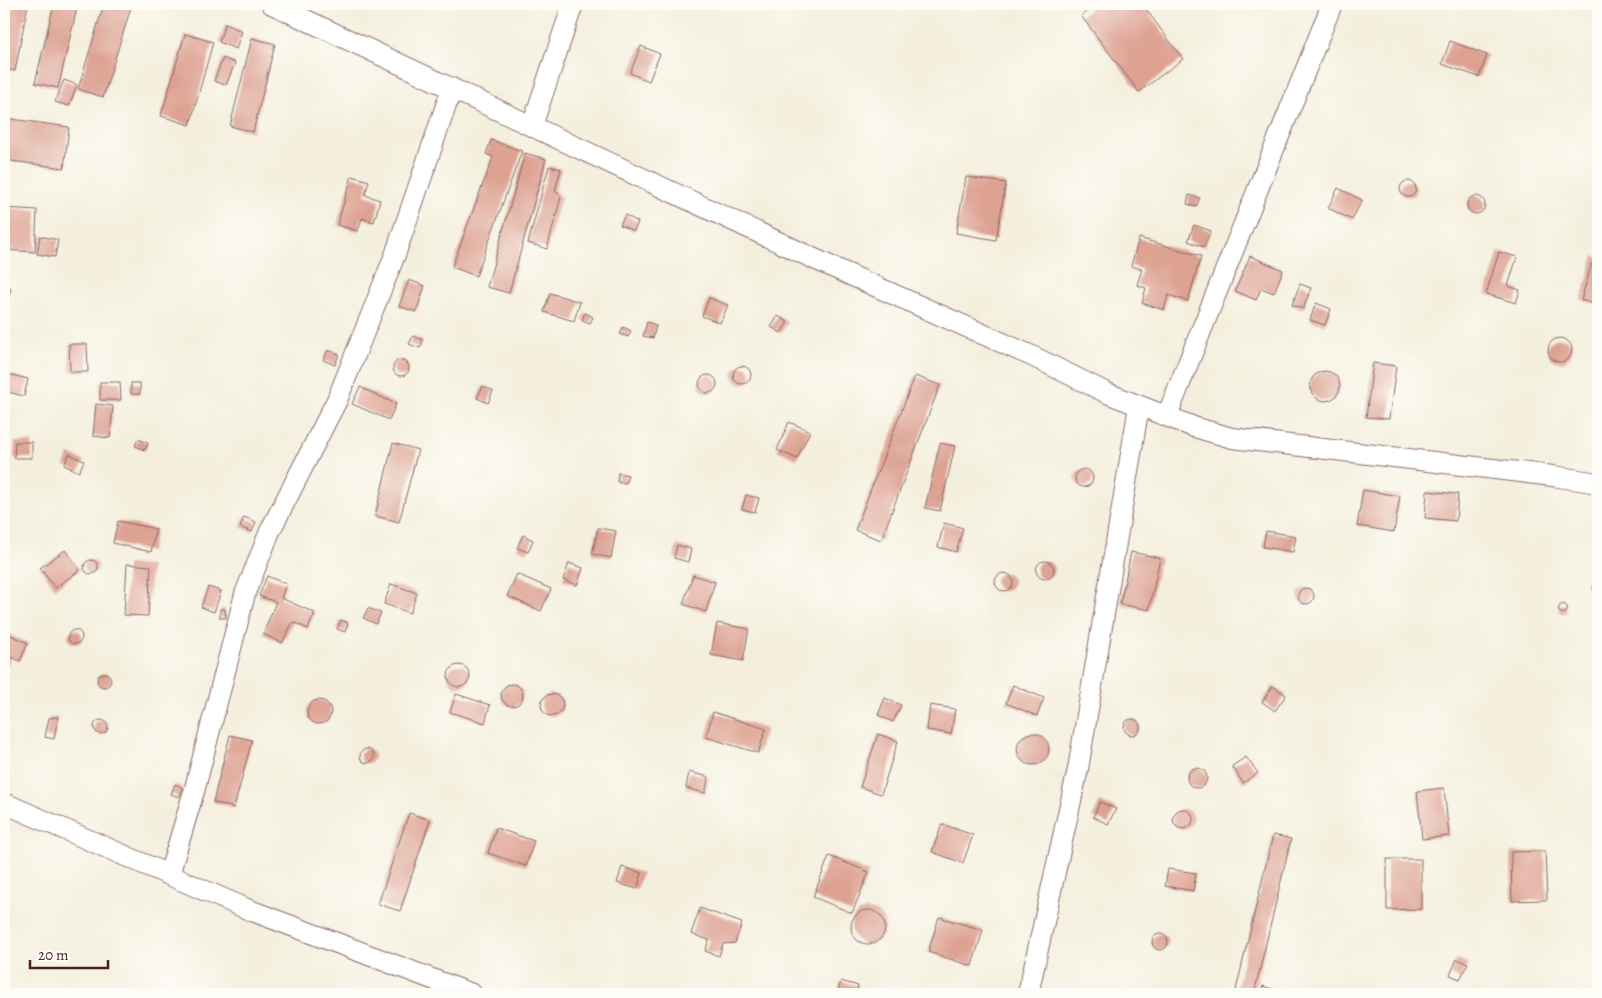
<svg xmlns="http://www.w3.org/2000/svg" width="1602" height="998" font-family="Alegreya,serif">
<style>
.building{fill:#dda292}
.lines{fill:none;stroke-linecap:round;stroke-linejoin:round}
.street-casing{stroke:#866869;stroke-width:22}
.street{stroke:#fff;stroke-width:20}
</style>
<rect width="100%" height="100%" fill="#fdfcf7"/>
<filter id="ink" filterUnits="userSpaceOnUse"><feTurbulence type="fractalNoise" baseFrequency=".02" numOctaves="2"/><feDisplacementMap in="SourceGraphic" scale="10" xChannelSelector="R" yChannelSelector="G"/><feConvolveMatrix kernelMatrix="1 2 1 2 8 2 1 2 1" color-interpolation-filters="sRGB"/></filter>
<filter id="wash" filterUnits="userSpaceOnUse"><feTurbulence type="fractalNoise" baseFrequency=".0096" numOctaves="4" result="noise"/><feDisplacementMap in="SourceGraphic" scale="20" xChannelSelector="R" yChannelSelector="G"/><feGaussianBlur stdDeviation="1.12" result="paint"/><feColorMatrix in="noise" values="0 0 0 0 0 0 0 0 0 0 0 0 0 0 0 0 0 1.4 0 .05"/><feComposite in="paint" operator="in"/></filter>
<g filter="url(#wash)">
<rect width="100%" height="100%" fill="#f4efdd"/>
<g id="blocks">
<path class="building" d="M4,4H28L15,71L4,69Z
M54,4H78L58,88L35,83Z
M104,4H132L103,97L78,89Z
M359,4H378L375,10Z
M1097,4H1142L1183,59L1139,92L1081,16Z
M225,24L242,31L236,49L219,42Z
M185,34L213,42L190,125L161,116Z
M252,38L275,44L253,132L230,126Z
M1450,41L1487,55L1479,77L1442,64Z
M641,46L660,54L649,81L630,73Z
M223,58L235,63L226,85L214,81Z
M64,80L77,85L69,106L55,102Z
M4,118L69,127L64,168L4,160Z
M491,140L522,151L476,276L452,267L493,157L486,154Z
M525,153L546,159L509,293L487,287Z
M549,166L561,169L555,190L561,197L547,249L528,243Z
M352,176L369,181L365,195L380,200L374,222L362,218L358,231L337,225Z
M966,177L1006,183L996,240L956,233Z
M1400 189a8 8 0 1 1 16 0a8 8 0 1 1-16 0Z
M1338,188L1362,200L1352,220L1328,208Z
M1189,195L1200,198L1196,207L1187,204Z
M1467 205a9 9 0 1 1 18 0a9 9 0 1 1-18 0Z
M4,208L37,210L35,252L4,250Z
M625,215L638,222L634,231L620,225Z
M1194,225L1211,231L1204,247L1188,241Z
M40,236L58,240L55,257L37,254Z
M1139,238L1201,256L1188,301L1168,295L1164,310L1142,303L1146,288L1137,285L1142,269L1131,266Z
M1499,252L1517,257L1508,286L1520,290L1516,303L1486,294Z
M1250,256L1283,270L1274,293L1261,288L1256,300L1235,291Z
M1594,256L1598,257V305L1581,300Z
M409,280L425,286L416,312L399,306Z
M1300,284L1311,288L1303,309L1292,305Z
M4,285L11,289L8,296L4,294Z
M550,293L580,302L574,321L544,312Z
M709,298L728,305L720,323L702,316Z
M1316,303L1331,309L1325,325L1310,320Z
M585,313L593,317L590,323L582,320Z
M778,316L788,322L781,333L771,327Z
M647,322L656,325L653,338L643,336Z
M623,327L631,331L628,337L620,334Z
M413,336L423,340L420,348L409,344Z
M1548 350a12 12 0 1 1 24 0a12 12 0 1 1-24 0Z
M69,344H87L88,372H70Z
M328,350L339,354L335,365L323,360Z
M393 368a8 8 0 1 1 16 0a8 8 0 1 1-16 0Z
M1373,363L1396,366L1389,419L1366,417Z
M733 375a9 9 0 1 1 18 0a9 9 0 1 1-18 0Z
M1310 386a15 15 0 1 1 30 0a15 15 0 1 1-30 0Z
M4,373L28,379L24,396L4,391Z
M699 384a9 9 0 1 1 18 0a9 9 0 1 1-18 0Z
M915,376L940,385L881,540L855,530Z
M100,382H120L121,400H100Z
M131,383H140V394H131Z
M483,386L493,391L488,403L477,398Z
M360,387L396,404L389,420L352,404Z
M96,404L113,406L110,438L93,436Z
M789,422L810,431L797,459L777,450Z
M138,439L148,443L145,450L135,446Z
M15,442H32V458H14Z
M393,443L418,450L399,522L375,516Z
M940,443L955,446L940,511L925,508Z
M69,454L84,461L79,472L64,465Z
M1075 478a9 9 0 1 1 18 0a9 9 0 1 1-18 0Z
M618,473L628,475L626,483L617,482Z
M1363,490L1400,496L1394,532L1357,526Z
M1427,491L1458,494L1456,521L1425,518Z
M746,495L759,498L755,512L742,509Z
M244,517L256,522L252,532L240,527Z
M118,521L156,529L151,552L113,543Z
M944,523L963,528L956,552L938,547Z
M598,528L616,531L611,558L592,554Z
M1266,531L1296,536L1293,552L1263,547Z
M523,535L533,540L528,552L517,548Z
M677,545L691,549L688,562L674,558Z
M65,550L80,570L55,588L40,568Z
M1131,552L1160,558L1149,610L1120,604Z
M84 567a7 7 0 1 1 14 0a7 7 0 1 1-14 0Z
M1036 570a9 9 0 1 1 18 0a9 9 0 1 1-18 0Z
M569,563L583,568L577,585L563,580Z
M127,564L151,566L148,616L124,615Z
M995 582a9 9 0 1 1 18 0a9 9 0 1 1-18 0Z
M517,574L551,589L541,611L507,596Z
M693,575L715,582L706,612L683,604Z
M267,576L286,584L281,598L315,613L308,629L293,622L282,643L263,634L276,602L259,596Z
M1598,582V594L1594,592L1593,587L1595,583Z
M391,584L417,593L410,613L384,604Z
M208,587L221,591L214,612L201,607Z
M1298 596a8 8 0 1 1 16 0a8 8 0 1 1-16 0Z
M1558.5 609a4.5 4.5 0 1 1 9 0a4.5 4.5 0 1 1-9 0Z
M368,608L381,613L376,624L363,618Z
M220,609H225L226,618H220Z
M341,620L348,623L345,632L337,629Z
M717,623L749,629L743,661L711,655Z
M68 637a7 7 0 1 1 14 0a7 7 0 1 1-14 0Z
M4,632L28,643L20,661L11,657L4,672Z
M448 676a11 11 0 1 1 22 0a11 11 0 1 1-22 0Z
M97 680a7 7 0 1 1 14 0a7 7 0 1 1-14 0Z
M501 695a11 11 0 1 1 22 0a11 11 0 1 1-22 0Z
M1013,685L1044,698L1037,716L1006,703Z
M1273,686L1286,695L1275,711L1262,702Z
M456,694L490,705L485,723L450,712Z
M541 705a11 11 0 1 1 22 0a11 11 0 1 1-22 0Z
M885,698L901,705L893,722L878,715Z
M307 712a12 12 0 1 1 24 0a12 12 0 1 1-24 0Z
M930,705L955,709L951,734L927,730Z
M713,712L766,729L758,753L706,737Z
M58,717L54,739L45,737L49,718Z
M1124 727a8 8 0 1 1 16 0a8 8 0 1 1-16 0Z
M94 727a7 7 0 1 1 14 0a7 7 0 1 1-14 0Z
M1017 749a16 16 0 1 1 32 0a16 16 0 1 1-32 0Z
M878,734L898,741L881,794L860,787Z
M230,735L252,740L234,808L213,802Z
M360 756a7 7 0 1 1 14 0a7 7 0 1 1-14 0Z
M1246,757L1258,773L1243,783L1232,766Z
M1187 778a10 10 0 1 1 20 0a10 10 0 1 1-20 0Z
M689,772L709,777L705,793L686,788Z
M175,784L183,788L179,797L171,794Z
M1444,788L1449,836L1422,839L1417,791Z
M1100,802L1116,809L1108,824L1093,817Z
M1173 819a10 10 0 1 1 20 0a10 10 0 1 1-20 0Z
M409,813L430,820L400,911L378,904Z
M942,824L973,835L963,863L932,852Z
M496,828L534,841L526,866L488,853Z
M1273,835L1291,839L1254,994H1235Z
M1545,851L1547,900L1512,901L1511,852Z
M829,856L869,872L852,913L813,897Z
M1387,859H1421V909L1387,910Z
M622,867L642,873L637,889L617,883Z
M1168,869L1196,873L1193,891L1165,886Z
M700,908L742,923L735,943L723,944L719,956L705,951L709,940L691,934Z
M851 927a17 17 0 1 1 34 0a17 17 0 1 1-34 0Z
M939,917L983,930L972,966L928,952Z
M1152 942a8 8 0 1 1 16 0a8 8 0 1 1-16 0Z
M1457,959L1468,963L1460,979L1450,975Z
M841,981L858,986L856,994H837Z
M1263,986L1278,991L1277,994H1260Z"/>
</g>
</g>
<g filter="url(#ink)">
<use href="#blocks" fill-opacity="0" stroke="#866869" stroke-width="1"/>
<g class="lines">
<g class="street-casing">
<path id="street" d="M272,4L821,262L1032,356L1107,393L1194,427L1232,438L1553,476L1598,483
M532,126L573,4
M1167,416L1332,4
M4,803L247,909L472,994
M169,875L195,788L245,594L270,531L337,400L395,255L452,88
M1028,994L1078,769L1139,406"/>
</g>
<use href="#street" class="street"/>
</g>
</g>
<rect width="1602" height="998" fill="none" stroke="#fdfcf7" stroke-width="20"/>
<path d="M30 960v8h78v-8" fill="none" stroke="#4a1f2b" stroke-width="2.5"/>
<text x="38" y="960" font-size="15" fill="#4a1f2b" stroke="#fdfcf7" stroke-width="4" paint-order="stroke">20 m</text>
</svg>
